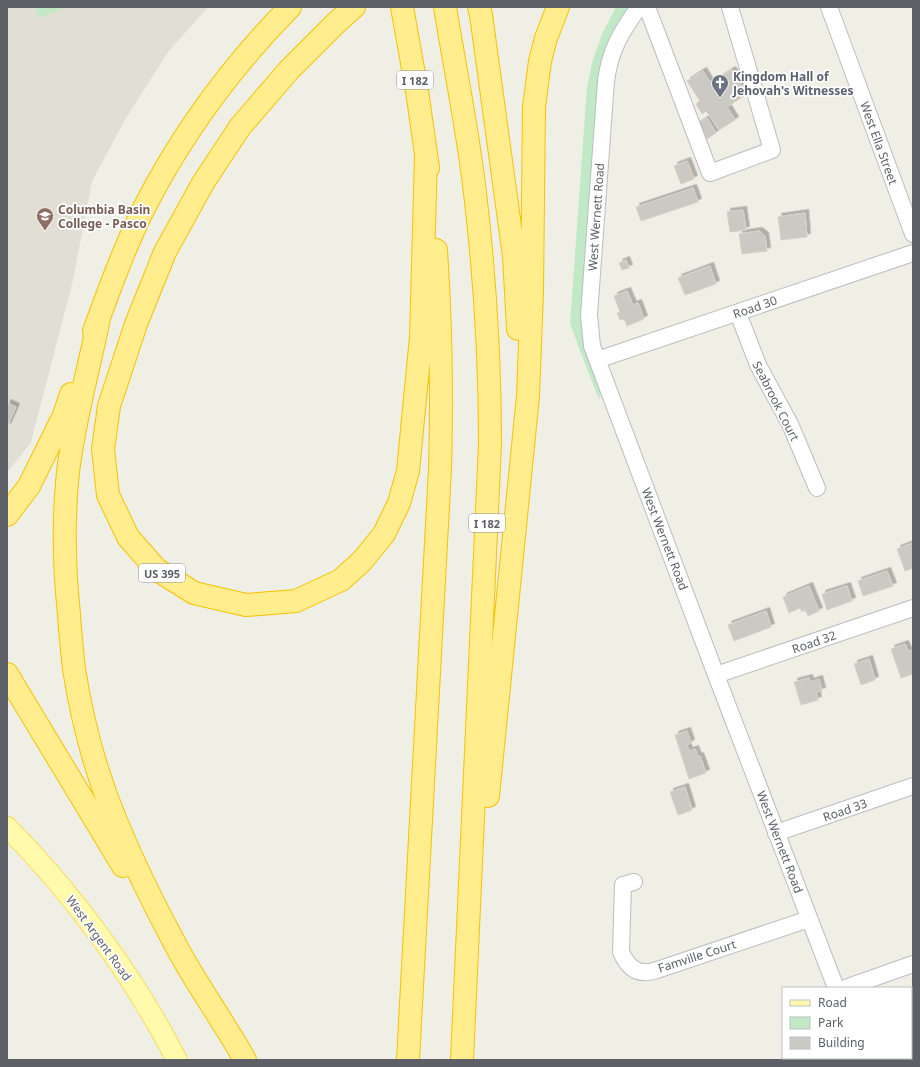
<svg xmlns="http://www.w3.org/2000/svg" width="920" height="1067" font-family="'Noto Sans',sans-serif">
<style>
.education{fill:#e1ded4}
.green{fill:#c1e9c5}
.building{fill:#cbc9c3;stroke:#d6d2c4;filter:url(#shadow)}
.lines{fill:none;stroke-linecap:round;stroke-linejoin:round}
.minor-casing{stroke:#babdc2;stroke-width:18}
.major-casing{stroke:#f9db57;stroke-width:22}
.highway-casing{stroke:#f6c200;stroke-width:24}
.minor{stroke:#fff;stroke-width:16}
.major{stroke:#fffaac;stroke-width:20}
.highway{stroke:#ffed8e;stroke-width:22}
.labels{text-anchor:middle;dominant-baseline:central;stroke-width:3.5;stroke-linejoin:round;paint-order:stroke}
.shield{fill:#fff;stroke:#8e9095;stroke-width:1}
.shield-label{font-size:11px;font-weight:bold;fill:#5d6167}
.worship-label{font-size:12px;font-weight:bold;fill:#5b616d;stroke:#fff;text-anchor:start}
.street-label{font-size:12px;fill:#5d6167;stroke:#fff}
.education-label{font-size:12px;font-weight:bold;fill:#785e54;stroke:#fff;text-anchor:start}
</style>
<defs>
<filter id="shadow"><feDropShadow dx="3.5" dy="-3.5" stdDeviation="0" flood-color="#0004"/></filter>
</defs>
<rect width="100%" height="100%" fill="#f0efe6"/>
<path class="education" d="M7,7H208L168,52L126,118L92,181L73,280L31,442L7,473Z"/>
<path class="green" d="M35,7H66L39,18Z
M616,7H630L617,25L604,54L583,319L601,389L599,400L570,324L587,87L593,59L603,32Z"/>
<path class="building" d="M732,70L747,94L727,107L735,120L719,130L706,111L702,114L696,104L700,101L687,81L703,71L711,84Z
M707,118L716,133L707,139L697,125Z
M687,161L694,179L681,184L674,166Z
M693,188L698,202L641,221L636,207Z
M743,210L746,230L730,232L727,212Z
M805,213L807,237L781,240L778,217Z
M759,231L765,236L767,251L742,254L739,234Z
M626,260L629,268L622,270L619,263Z
M710,266L716,284L685,295L678,278Z
M627,291L633,305L638,303L644,319L627,326L624,319L620,320L617,313L620,312L614,296Z
M7,403L16,407L7,427Z
M913,543V568L905,571L897,549Z
M887,571L893,586L863,596L858,581Z
M809,586L819,611L808,616L805,610L802,612L800,608L789,613L783,597Z
M847,586L852,601L827,610L822,594Z
M766,611L771,627L734,641L728,625Z
M905,644L908,651L913,650V674L901,678L891,649Z
M869,659L875,680L861,685L854,664Z
M809,678L810,682L819,679L822,691L816,692L818,700L801,705L794,682Z
M687,731L691,743L687,745L689,751L695,749L698,757L700,756L706,773L689,779L675,735Z
M685,787L692,810L678,815L670,792Z"/>
<g class="lines">
<g class="minor-casing">
<path id="minor" d="M639,7C621,32 610,50 606,81L589,315L592,346L716,675L836,988
M647,7L710,173L772,150L730,7
M829,7L913,234
M738,313L758,365L790,424L817,488
M597,360L913,253
M716,675L913,608
M776,833L913,786
M634,882L623,885L621,952C625,961 632,972 644,972C648,973 653,971 657,970L809,919
M845,988L913,964
M864,1058L865,1060"/>
</g>
<g class="major-casing">
<path id="major" d="M7,827C73,893 134,977 177,1060"/>
</g>
<g class="highway-casing">
<path id="highway" d="M354,7L337,22L289,70L240,127L203,183L165,252L136,324L109,406L103,449L108,495L128,537L156,569L194,593L246,605L296,601L341,580L362,561L384,534L399,503L408,471L421,337L426,154
M402,7L417,91L428,168
M445,7C455,69 468,131 475,193C485,277 490,360 490,444L462,1060
M479,7L481,15L514,256L518,329
M99,318C89,369 74,420 68,472C63,519 64,567 69,614C70,632 72,651 74,669C82,720 96,773 116,821C133,862 153,903 174,942C195,983 223,1020 245,1060
M94,331C109,290 124,249 143,210C181,135 231,67 290,7
M7,515L29,486L64,415L71,394
M7,674L123,866
M488,796L528,396L532,291L534,107L540,61L546,38L558,7
M408,1060L440,469C442,396 441,323 436,250"/>
</g>
<use href="#minor" class="minor"/>
<use href="#major" class="major"/>
<use href="#highway" class="highway"/>
</g>
<defs>
<g id="church-pin" transform="scale(0.9)"><path d="M0 17L-7.5 6A9.5 9.5 0 1 1 7.5 6Z" fill="#6b7280" stroke="#fff"/><path d="M-1.2-6h2.4v3.5h3.3v2.4h-3.3V6h-2.4V-.1h-3.3v-2.4h3.3Z" fill="#fff"/></g>
<g id="university-pin" transform="scale(0.9)"><path d="M0 17L-7.5 6A9.5 9.5 0 1 1 7.5 6Z" fill="#8d6e63" stroke="#fff"/><path d="M0-5L7-2L0 1L-7-2ZM-4 1L0 2.5L4 1V4Q0 6-4 4Z" fill="#fff"/></g>
</defs>
<g fill-rule="evenodd">
<use href="#church-pin" x="720" y="83"/>
<use href="#university-pin" x="45" y="216"/>
</g>
<g class="labels">
<g class="shield">
<rect x="397" y="71" width="36" height="18" rx="3"/>
<rect x="469" y="514" width="36" height="18" rx="3"/>
<rect x="139" y="564" width="46" height="18" rx="3"/>
</g>
<g class="shield-label">
<text x="415" y="80">I 182</text>
<text x="487" y="523">I 182</text>
<text x="162" y="573">US 395</text>
</g>
<g class="worship-label">
<text x="733" y="76">Kingdom Hall of<tspan x="733" dy="14">Jehovah's Witnesses</tspan></text>
</g>
<g class="street-label">
<text transform="translate(879 143) rotate(70)">West Ella Street</text>
<text transform="translate(596 217) rotate(-86)">West Wernett Road</text>
<text transform="translate(755 307) rotate(-19)">Road 30</text>
<text transform="translate(776 401) rotate(63)">Seabrook Court</text>
<text transform="translate(665 539) rotate(69)">West Wernett Road</text>
<text transform="translate(814 642) rotate(-19)">Road 32</text>
<text transform="translate(845 810) rotate(-19)">Road 33</text>
<text transform="translate(780 842) rotate(69)">West Wernett Road</text>
<text transform="translate(99 938) rotate(54)">West Argent Road</text>
<text transform="translate(697 956) rotate(-18)">Famville Court</text>
</g>
<g class="education-label">
<text x="58" y="209">Columbia Basin<tspan x="58" dy="14">College - Pasco</tspan></text>
</g>
</g>
<rect width="920" height="1067" fill="none" stroke="#5d6167" stroke-width="16"/>
<rect x="782" y="987" width="130" height="72" fill="#ffffff" stroke="#bec0c2"/>
<rect x="790" y="1000" width="20" height="6" fill="#fffaac" stroke="#bec0c2"/>
<text x="818" y="1007" font-size="12" fill="#5d6167">Road</text>
<rect x="790" y="1017" width="20" height="12" fill="#c1e9c5" stroke="#bec0c2"/>
<text x="818" y="1027" font-size="12" fill="#5d6167">Park</text>
<rect x="790" y="1037" width="20" height="12" fill="#cbc9c3" stroke="#bec0c2"/>
<text x="818" y="1047" font-size="12" fill="#5d6167">Building</text>
</svg>
